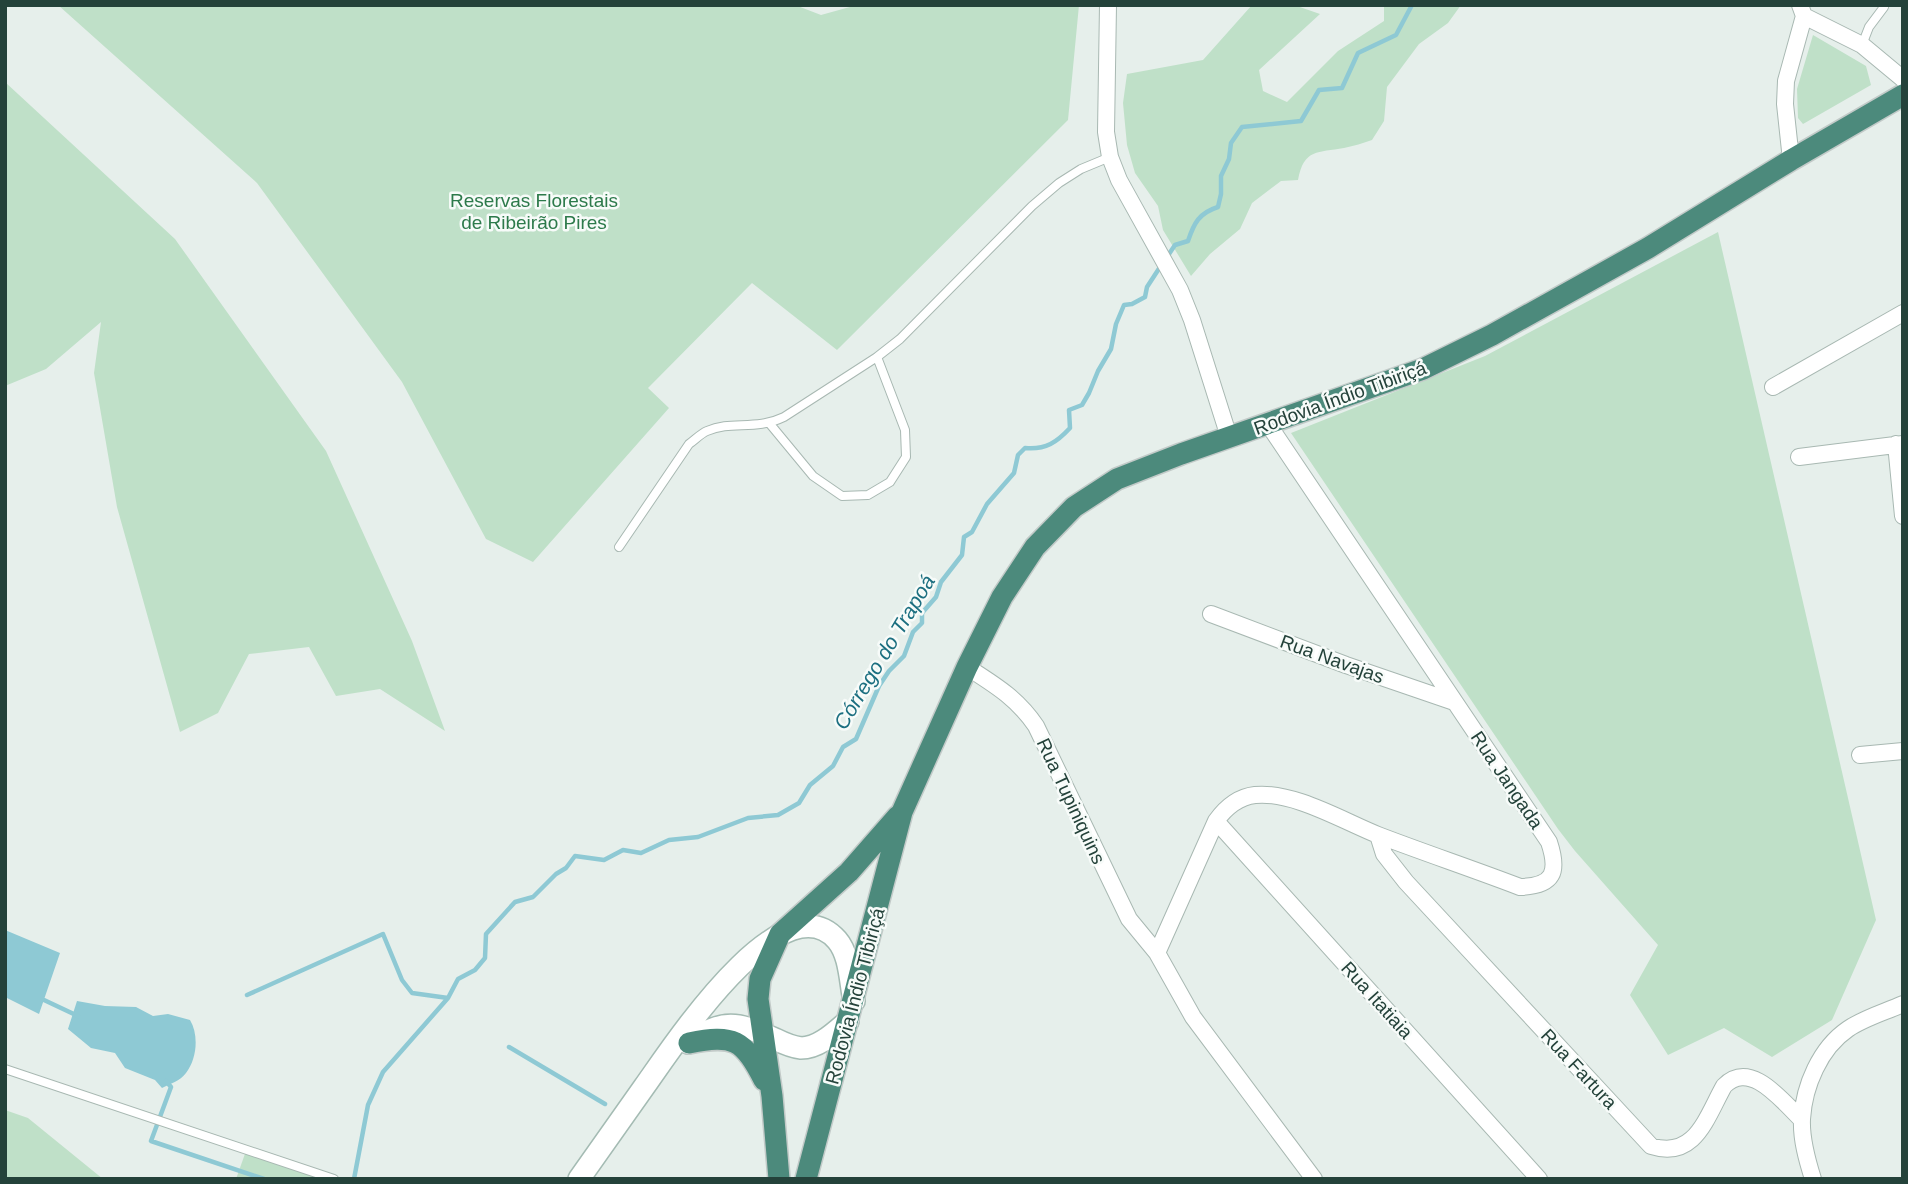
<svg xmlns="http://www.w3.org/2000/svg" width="1908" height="1184" font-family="Helvetica,sans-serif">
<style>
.green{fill:#bfe0c8}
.water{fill:#8ec9d4}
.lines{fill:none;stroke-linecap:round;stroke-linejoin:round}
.stream{stroke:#8ec9d4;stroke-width:4.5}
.service-casing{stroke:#a8b8b2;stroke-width:10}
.minor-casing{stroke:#a8b8b2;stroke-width:18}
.secondary-casing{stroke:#a4bbb3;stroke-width:24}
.trunk-casing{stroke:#c2cac8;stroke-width:24}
.service{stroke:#fff;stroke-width:8}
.minor{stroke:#fff;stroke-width:16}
.secondary{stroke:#fff;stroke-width:21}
.trunk{stroke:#4c8a7c;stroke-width:21}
.labels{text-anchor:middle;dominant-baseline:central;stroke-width:5;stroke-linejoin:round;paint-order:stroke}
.park-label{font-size:19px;fill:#2d7a4b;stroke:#f7fbf9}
.street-label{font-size:19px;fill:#24423a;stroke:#f7fbf9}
.water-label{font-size:21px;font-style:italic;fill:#1c6f80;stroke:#f7fbf9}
</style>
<rect width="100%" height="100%" fill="#e6efeb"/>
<path class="green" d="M58,5H795L821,15L857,5H1079L1068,120L837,350L752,283L648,388L669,408L533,562L486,539L402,382L257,183Z
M1252,5H1294L1320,14L1259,70L1263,91L1287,102L1338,51L1384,21V5H1461L1448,23L1419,44L1387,87L1384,121L1372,140C1363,143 1354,146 1344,148C1318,153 1304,148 1298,180L1281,181L1252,203L1240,229L1210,254L1191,276L1163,230L1158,206L1135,173L1127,145L1123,103L1127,74L1203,60Z
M1813,35L1866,66L1871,85L1803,124L1798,118L1797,89Z
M5,82L175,239L326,451L412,641L445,731L380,689L336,696L309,647L249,654L218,713L180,732L117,507L94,373L101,322L46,369L5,386Z
M1718,232L1876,920L1832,1020L1772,1057L1724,1028L1668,1055L1630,995L1658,945L1575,851L1558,829L1291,433L1485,356Z
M5,1110L28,1118L103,1179H5Z
M246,1151L321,1179H236Z"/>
<path class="water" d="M5,930L60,953L39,1014L5,997Z
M77,1001L105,1006L136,1007L153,1016L168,1014L190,1020C199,1035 197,1059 186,1073C180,1081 170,1084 162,1088L155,1080L125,1068L115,1053L91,1048L68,1029Z"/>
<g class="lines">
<path class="stream" d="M1167,257L1175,245L1188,241C1194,223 1199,213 1218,207L1221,194V176L1229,159L1231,143L1242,127L1301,121L1319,90L1342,88L1358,53L1396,35L1412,5
M247,995L383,934L402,980L412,993L448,998
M44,1000L78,1016
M509,1047L605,1104
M166,1081L171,1087L151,1141L264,1179
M354,1179L368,1105L383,1072L448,998L458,979L475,970L485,958L486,934L515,902L533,897L556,874L566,868L575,856L604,860L623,850L641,853L669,840L698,837L748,818L778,815L799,803L810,785L833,766L843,747L856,739L879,686L889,671L904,656L913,632L922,623V613L936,597L941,582L962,555L964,537L972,532L987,504L1014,473L1018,455L1025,448C1046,450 1057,442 1070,428L1069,410L1082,405L1089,393L1098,371L1111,349L1116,324L1124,305L1132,304L1145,297L1147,287L1162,264"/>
<g class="service-casing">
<path id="service" d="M1862,45L1869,27L1884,7
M770,424L813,476L842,496L868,495L890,482L906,457L905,430L877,357
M619,547L689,444C695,440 700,434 707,431C732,420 755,431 784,417L877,357L900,339L1032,206L1059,183L1081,169L1110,157
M5,1069L334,1179"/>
</g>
<g class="minor-casing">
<path id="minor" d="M1108,5L1106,132L1110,157L1119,180L1180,290L1192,320L1229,437
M1804,16L1862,45L1903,79
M1791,160L1785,104L1786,81L1804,16L1800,5
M1773,387L1903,313
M1896,444L1903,516
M1799,457L1903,444
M1211,614L1346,665L1454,702
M967,667C995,685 1017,698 1036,726L1129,919L1157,953L1193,1017L1314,1179
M1860,755L1903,751
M1216,821L1539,1179
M1378,835L1384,854L1406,882L1651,1146C1695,1160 1706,1118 1724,1086C1751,1059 1782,1101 1802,1120
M1157,953L1216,821C1226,807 1238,797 1255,795C1293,791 1343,821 1378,835C1425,853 1473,869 1520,887C1554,886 1559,872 1549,842L1268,424
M1813,1179C1807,1160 1801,1139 1802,1119C1804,1086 1820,1048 1848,1029C1864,1018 1885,1012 1903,1004"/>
</g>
<g class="secondary-casing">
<path id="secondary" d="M688,1043C724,1018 737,1022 775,1039C783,1043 792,1047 801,1048C819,1048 835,1032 848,1021
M579,1179C601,1148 622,1118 644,1087C670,1051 782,877 837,940C850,955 850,982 854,1001"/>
</g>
<g class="trunk-casing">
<path id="trunk" d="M689,1043C733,1034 744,1039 764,1080
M779,1179L772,1096L758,999L760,979L780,934L849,872L898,816
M806,1179L902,812L967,667L1002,597L1035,547L1074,507L1117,479L1181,454L1423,369L1492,335L1648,248L1791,160L1903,95"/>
</g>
<use href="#service" class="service"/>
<use href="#minor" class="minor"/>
<use href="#secondary" class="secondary"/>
<use href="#trunk" class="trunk"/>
</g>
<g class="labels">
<g class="park-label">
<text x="534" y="200">Reservas Florestais<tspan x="534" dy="22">de Ribeirão Pires</tspan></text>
</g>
<g class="street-label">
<text transform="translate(1340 398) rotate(-20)">Rodovia Índio Tibiriçá</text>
<text transform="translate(1332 659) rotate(20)">Rua Navajas</text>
<text transform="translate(1507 780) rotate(56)">Rua Jangada</text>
<text transform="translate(1071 801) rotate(65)">Rua Tupiniquins</text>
<text transform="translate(855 996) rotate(-75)">Rodovia Índio Tibiriçá</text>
<text transform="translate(1377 1000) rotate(48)">Rua Itatiaia</text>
<text transform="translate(1579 1069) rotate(47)">Rua Fartura</text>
</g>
<g class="water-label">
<text transform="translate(884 652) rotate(-59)">Córrego do Trapoá</text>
</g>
</g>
<rect width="1908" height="1184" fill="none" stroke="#24423a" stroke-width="14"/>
</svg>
